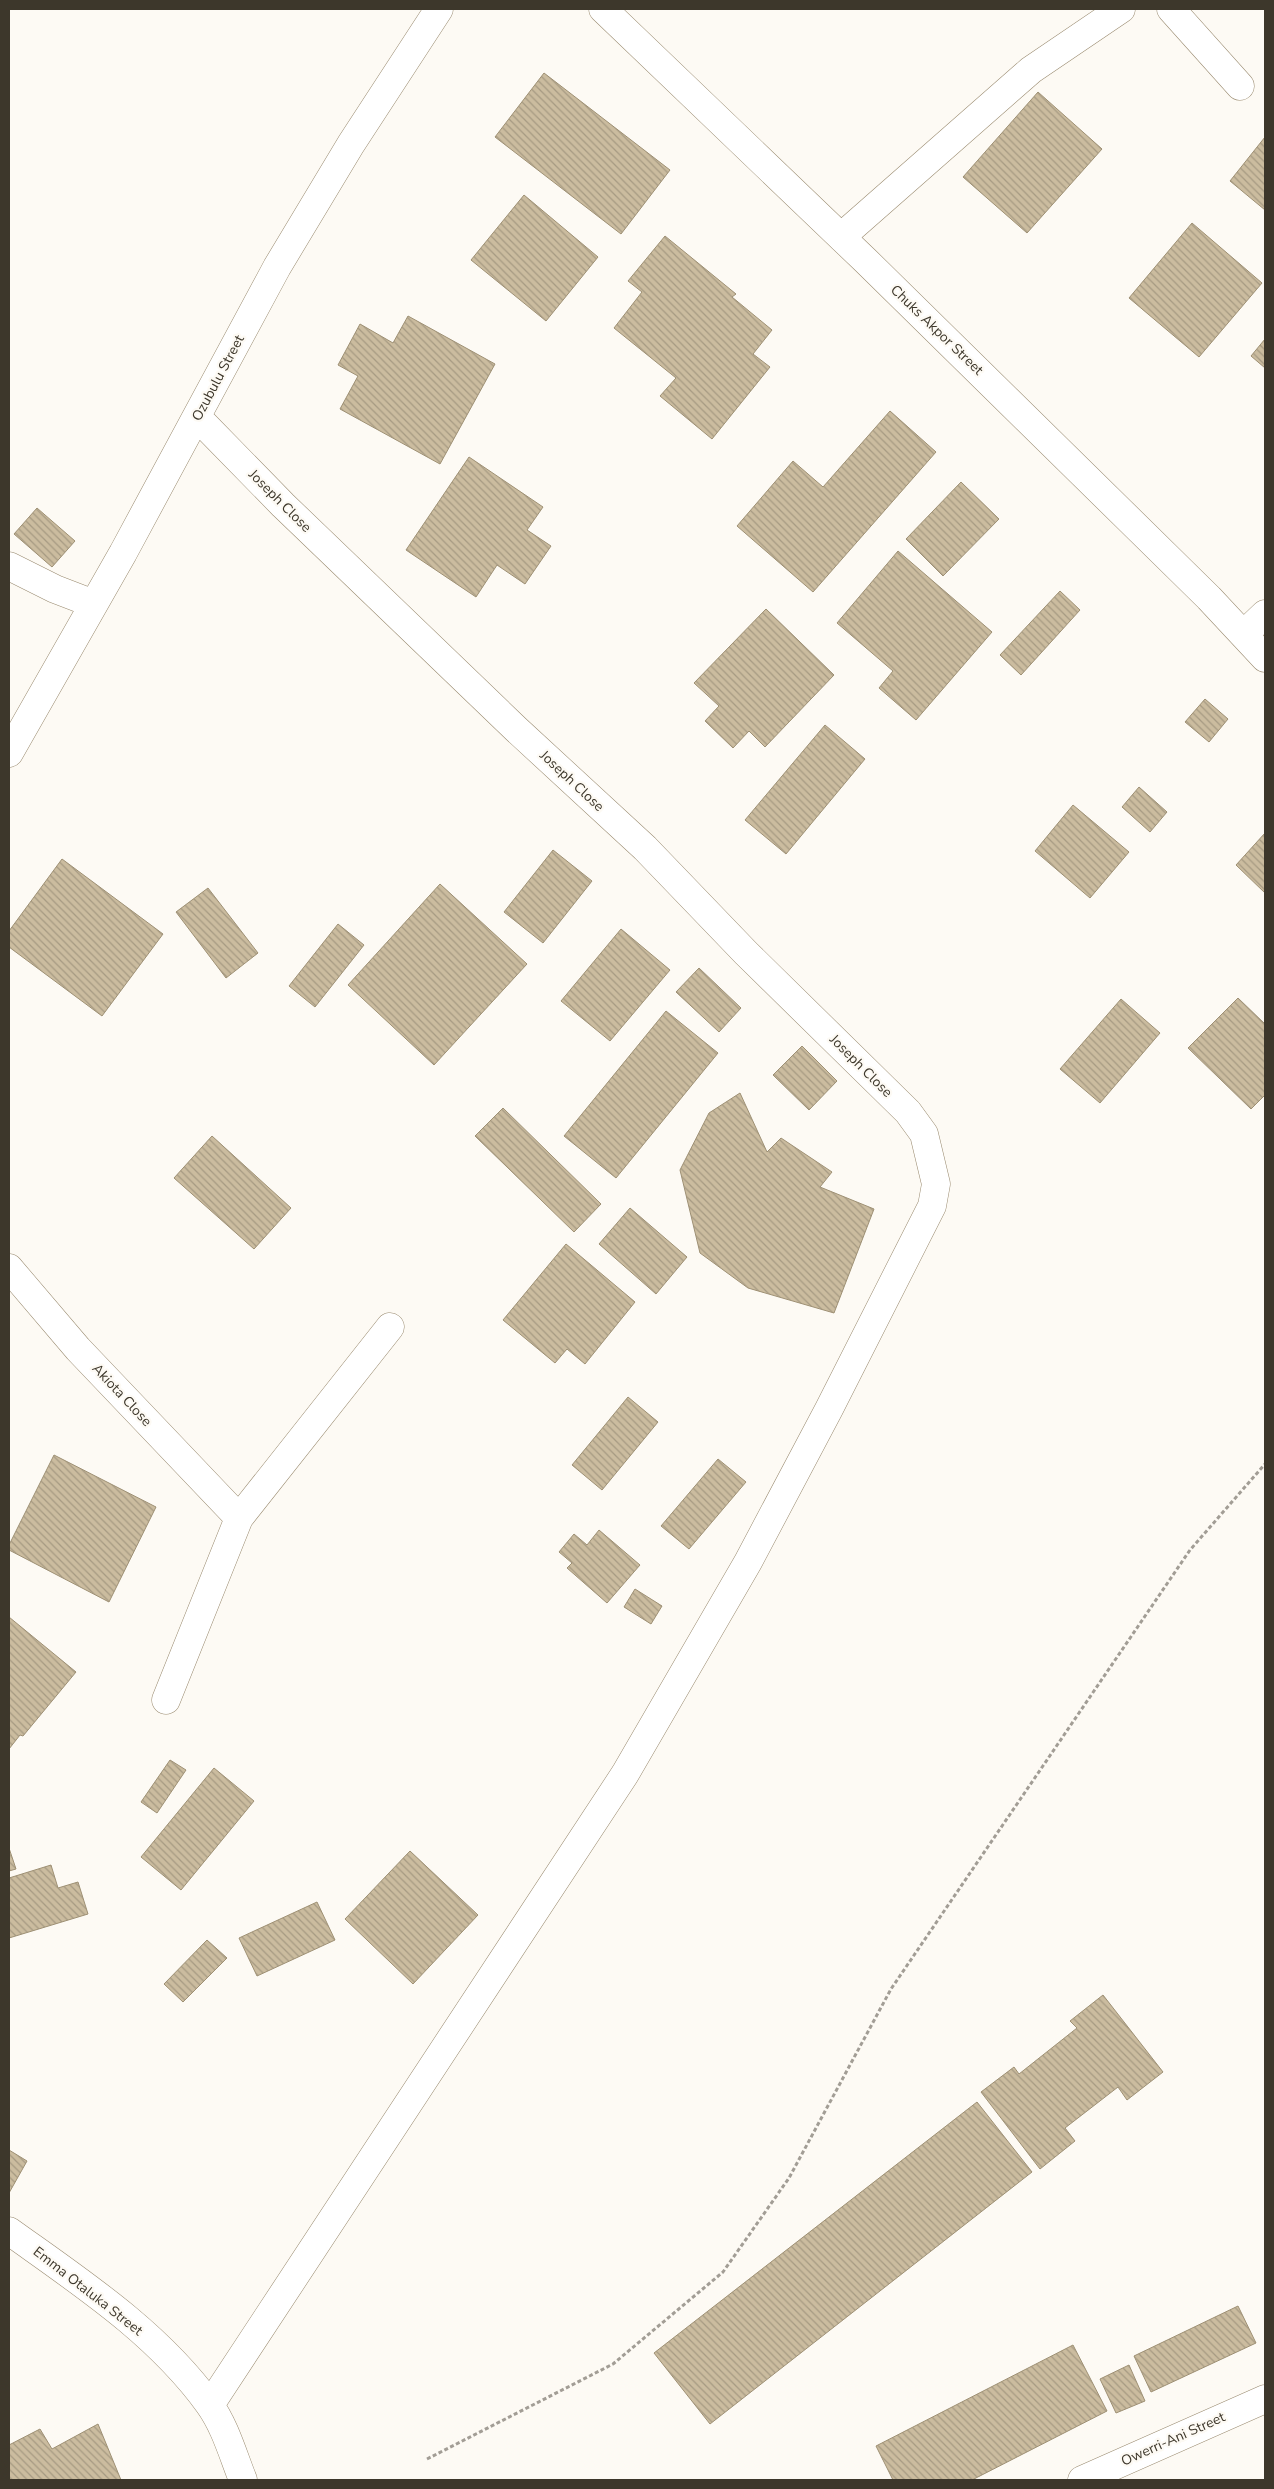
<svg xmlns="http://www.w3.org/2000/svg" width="1274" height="2489" font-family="'Nunito Sans',sans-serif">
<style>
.building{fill:url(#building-back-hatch);stroke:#9e9074}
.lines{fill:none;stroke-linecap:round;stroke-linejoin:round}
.minor-casing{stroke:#998a6f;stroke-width:29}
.path{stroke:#a29d95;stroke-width:3;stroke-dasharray:4 2.5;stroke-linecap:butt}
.minor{stroke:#fff;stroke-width:28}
.labels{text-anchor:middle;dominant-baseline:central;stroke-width:4.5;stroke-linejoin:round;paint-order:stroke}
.street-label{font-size:14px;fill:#3d372b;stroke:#fdfaf4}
</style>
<defs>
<pattern id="building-back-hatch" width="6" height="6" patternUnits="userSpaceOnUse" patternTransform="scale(1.25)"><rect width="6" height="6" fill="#cbbc9f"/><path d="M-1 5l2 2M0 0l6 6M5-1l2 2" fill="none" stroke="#a69a82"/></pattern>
</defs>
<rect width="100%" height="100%" fill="#fdfaf4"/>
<path class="building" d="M544,73L670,170L621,234L495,137Z
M1038,92L1102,149L1027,233L963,177Z
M1265,137V210L1230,181Z
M524,195L598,257L546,321L471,260Z
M1192,223L1262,283L1199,357L1129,298Z
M665,236L736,294L732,297L772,330L753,354L770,367L712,439L660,396L676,378L614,328L642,292L628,281Z
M408,316L495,364L440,464L340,409L358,376L338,365L360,324L393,343Z
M1265,339V368L1251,356Z
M890,411L936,452L813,592L737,526L793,461L823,487Z
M469,457L543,507L527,530L551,546L525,584L497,565L476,597L406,550Z
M961,482L999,519L943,576L906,539Z
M37,508L75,541L52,567L14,534Z
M898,551L992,632L916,720L879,688L893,671L837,623Z
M1060,591L1080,610L1021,675L1000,655Z
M766,609L834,675L765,747L749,731L733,748L705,721L719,706L694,683Z
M1205,699L1228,719L1209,742L1185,722Z
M825,725L865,759L786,854L745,820Z
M1139,787L1167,812L1150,832L1122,807Z
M1073,805L1129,852L1090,898L1035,851Z
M1265,833V893L1236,865Z
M553,850L592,881L543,943L504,912Z
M62,859L163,934L102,1016L9,947V931Z
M440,884L527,964L434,1065L348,985Z
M208,888L258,953L226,978L176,912Z
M338,924L364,945L315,1007L289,986Z
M621,929L670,970L610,1041L561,1001Z
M699,968L741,1008L719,1032L676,992Z
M1238,998L1265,1024V1095L1251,1109L1188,1048Z
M1121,999L1160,1033L1100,1103L1060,1069Z
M666,1011L718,1053L616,1178L564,1136Z
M802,1046L837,1081L809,1110L773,1075Z
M740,1093L767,1152L781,1138L832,1172L820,1187L874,1209L834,1313L748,1288L700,1253L680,1170L709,1113Z
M503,1108L601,1204L574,1232L475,1136Z
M212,1136L291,1208L254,1249L174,1178Z
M630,1208L687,1257L656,1294L599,1244Z
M566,1244L635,1302L585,1364L567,1349L555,1363L503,1320Z
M628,1397L658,1422L602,1490L572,1465Z
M54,1455L156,1507L109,1602L9,1550V1545Z
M718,1459L746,1482L689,1549L661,1526Z
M599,1530L640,1565L607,1603L567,1568L572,1563L559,1552L574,1534L587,1545Z
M635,1589L662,1606L651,1624L624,1607Z
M9,1617L76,1672L23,1736L20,1735L9,1749Z
M170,1760L186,1770L157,1813L141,1802Z
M214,1768L254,1801L181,1890L141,1857Z
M9,1848L16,1869L9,1871Z
M410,1851L478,1915L413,1984L345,1919Z
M51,1865L58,1888L78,1882L88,1914L9,1938V1878Z
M317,1902L335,1940L257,1976L239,1938Z
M207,1940L227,1958L183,2002L164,1984Z
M1103,1995L1163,2072L1127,2100L1118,2087L1065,2128L1075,2141L1040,2169L981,2092L1014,2067L1019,2074L1077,2028L1070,2021Z
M977,2102L1032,2172L710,2424L654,2353Z
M9,2150L27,2161L9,2193Z
M1238,2306L1256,2343L1151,2392L1134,2356Z
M1073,2345L1107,2411L972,2480H893L876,2446Z
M1129,2365L1145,2401L1116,2413L1100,2379Z
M98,2424L121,2480H9V2445L40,2429L52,2449Z"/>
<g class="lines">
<g class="minor-casing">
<path id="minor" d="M603,9L865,260L1209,598L1265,658
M1171,9L1240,86
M841,237L1031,70L1121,9
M197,417L283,505L516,729L645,848L746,953L908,1112L924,1134L936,1184L932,1206L829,1409L748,1562L625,1774L210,2405
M9,566L55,589L94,604
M1244,634L1265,614
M9,753L123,553L277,267L351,144L439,9
M9,1268L78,1349L239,1518
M166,1700L239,1518L390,1327
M9,2231C80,2282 157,2332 209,2404C225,2426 233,2455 243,2480
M1082,2480L1265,2399"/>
</g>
<path class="path" d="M427,2459L613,2364L723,2272L789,2178L891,1989L1190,1550L1265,1464"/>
<use href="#minor" class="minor"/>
</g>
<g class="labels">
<g class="street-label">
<text transform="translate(937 330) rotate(44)">Chuks Akpor Street</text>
<text transform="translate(218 378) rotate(-62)">Ozubulu Street</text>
<text transform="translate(280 501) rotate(45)">Joseph Close</text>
<text transform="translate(572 781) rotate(43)">Joseph Close</text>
<text transform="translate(861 1066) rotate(45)">Joseph Close</text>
<text transform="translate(122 1395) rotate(47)">Akiota Close</text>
<text transform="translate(88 2291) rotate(38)">Emma Otaluka Street</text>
<text transform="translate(1173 2439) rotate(-24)">Owerri-Ani Street</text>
</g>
</g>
<rect width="1274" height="2489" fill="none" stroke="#3d372b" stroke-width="20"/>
</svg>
